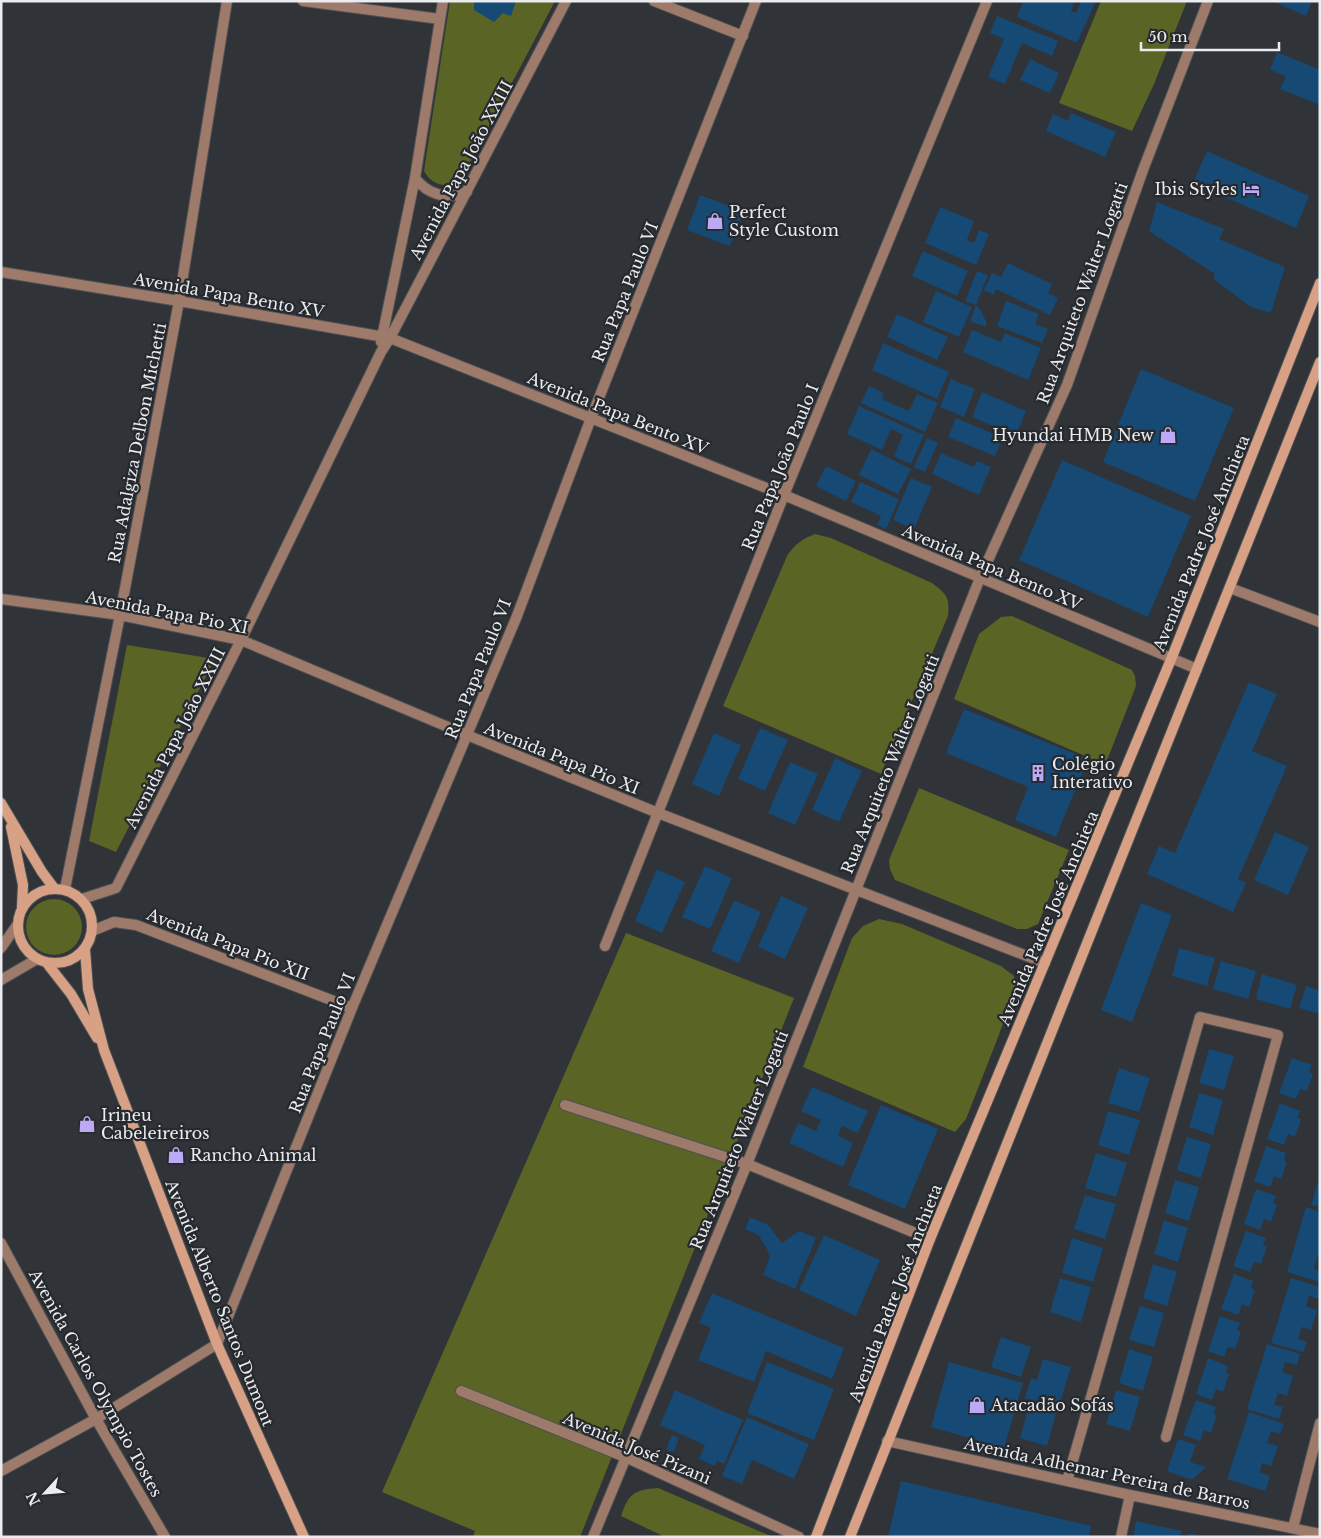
<svg xmlns="http://www.w3.org/2000/svg" width="1321" height="1538" font-family="'Libre Baskerville',serif">
<style>
.green{fill:#596425}
.building{fill:#164974}
.lines{fill:none;stroke-linecap:round;stroke-linejoin:round}
.street-casing{stroke:#4e5154;stroke-width:12}
.secondary-casing{stroke:#4e5154;stroke-width:12}
.street{stroke:#9d7a69;stroke-width:10}
.secondary{stroke:#d8a186;stroke-width:10}
.labels{text-anchor:middle;dominant-baseline:central;stroke-width:4.5;stroke-linejoin:round;paint-order:stroke}
.street-label{font-size:16px;fill:#eaecef;stroke:#26292d}
.poi-label{font-size:16px;fill:#eaecef;stroke:#26292d;text-anchor:start}
</style>
<rect width="100%" height="100%" fill="#303337"/>
<path class="green" d="M450,1H555L461,180C448,189 432,186 424,171Z
M1101,1H1187L1154,84L1132,131L1059,103Z
M815,534L831,538L932,583C947,594 950,598 948,616L881,774L723,706L787,556C795,544 802,539 815,534Z
M1012,616L1132,670L1135,676L1136,686L1106,763L1099,762L954,699L979,634L1001,617Z
M127,645L215,659L116,852L89,841Z
M919,788L1069,850L1038,924L1027,929H1017L895,880L890,869L889,860Z
M26 927a28 28 0 1 1 56 0a28 28 0 1 1-56 0Z
M879,919L902,924L1001,966L1014,976L1016,989L995,1045L966,1119L955,1132L803,1067L852,938L863,926Z
M626,933L794,998L580,1537H473L475,1531L382,1492Z
M658,1488L773,1537H665L621,1516C629,1493 634,1490 658,1488Z"/>
<path class="building" d="M474,1H516L511,16L503,13L494,22L474,10Z
M1023,1H1075L1071,11L1076,13L1081,1H1096L1077,43L1017,17Z
M1272,1H1312L1306,16Z
M997,16L1058,41L1052,56L1022,43L1005,84L988,77L1004,39L990,33Z
M1277,52L1320,70V105L1280,89L1286,76L1270,70Z
M1030,59L1059,73L1050,93L1020,80Z
M1071,113L1116,132L1105,157L1046,131L1053,114L1068,121Z
M1207,151L1309,196L1296,228L1193,183Z
M700,195L743,211L730,246L687,230Z
M1157,202L1224,229L1219,239L1285,267L1271,313L1251,307L1213,279L1215,274L1149,231Z
M940,207L974,221L967,240L974,243L979,230L989,234L976,265L925,243Z
M923,251L968,271L957,296L912,276Z
M1008,263L1052,284L1048,293L1058,298L1050,315L996,289L994,295L984,290L992,273L1001,277Z
M977,271L988,275L976,305L965,301Z
M936,291L972,307L959,337L923,322Z
M1006,301L1039,314L1035,324L1048,329L1042,343L997,326Z
M976,305L981,311L986,321V327L970,321Z
M897,314L948,337L937,360L887,337Z
M972,330L1001,342L1005,333L1041,348L1028,380L963,352Z
M883,343L949,372L937,399L872,370Z
M1141,369L1234,408L1195,501L1103,462Z
M951,379L975,389L964,417L940,407Z
M869,386L884,393L882,399L909,411L917,394L938,403L925,432L861,403Z
M982,392L1026,411L1016,436L972,417Z
M859,406L924,435L911,464L894,456L903,435L891,429L882,450L847,434Z
M956,418L1003,438L995,456L948,437Z
M927,438L938,443L925,472L914,467Z
M871,449L911,469L898,494L859,475Z
M941,453L974,467L977,461L991,467L979,495L932,474Z
M1062,460L1191,516L1148,617L1019,560Z
M826,466L856,481L846,501L816,486Z
M911,478L932,487L914,529L893,520Z
M860,482L899,499L886,529L877,525L881,516L851,502Z
M1249,682L1277,694L1252,751L1287,766L1238,879L1246,883L1233,912L1147,874L1159,846L1175,853Z
M964,709L1088,759L1056,837L1015,820L1028,787L946,753Z
M760,728L788,740L765,791L738,779Z
M714,733L741,745L719,796L692,784Z
M835,758L862,771L839,822L812,810Z
M790,762L818,774L795,825L768,813Z
M1275,832L1309,847L1288,895L1254,880Z
M705,866L732,878L710,929L682,917Z
M657,869L685,882L662,933L635,921Z
M781,896L808,908L785,959L758,947Z
M734,900L761,912L739,963L711,951Z
M1141,903L1172,915L1132,1022L1101,1010Z
M1179,948L1215,958L1207,986L1172,976Z
M1221,961L1256,971L1248,999L1213,989Z
M1262,974L1297,985L1290,1009L1256,999Z
M1306,986L1320,991V1014L1299,1008Z
M1209,1049L1234,1056L1224,1090L1199,1083Z
M1292,1058L1312,1065L1309,1072L1313,1074L1307,1091L1300,1089L1296,1099L1279,1093Z
M1119,1068L1150,1078L1139,1112L1108,1103Z
M812,1087L868,1111L858,1133L842,1126L838,1136L853,1143L843,1167L789,1143L798,1123L816,1131L821,1120L801,1111Z
M1199,1093L1223,1100L1213,1135L1189,1127Z
M1280,1103L1300,1111L1297,1118L1301,1119L1295,1137L1288,1134L1284,1145L1267,1139Z
M881,1105L938,1129L905,1209L848,1185Z
M1108,1111L1140,1120L1129,1155L1098,1145Z
M1187,1137L1211,1144L1201,1178L1177,1170Z
M1266,1146L1286,1153L1284,1160L1287,1162L1281,1179L1274,1176L1270,1187L1254,1181Z
M1096,1153L1127,1163L1116,1197L1085,1188Z
M1320,1176V1207L1311,1205Z
M1175,1180L1199,1187L1189,1221L1165,1213Z
M1256,1189L1276,1196L1273,1203L1277,1204L1271,1222L1264,1219L1260,1230L1244,1224Z
M1085,1195L1116,1204L1105,1239L1074,1229Z
M1306,1207L1320,1212V1258L1317,1257L1314,1269L1320,1271L1319,1282L1287,1272Z
M750,1217L768,1225L782,1243L799,1231L816,1238L795,1289L763,1275L770,1257L765,1245L758,1235L745,1229Z
M1164,1220L1188,1228L1178,1262L1154,1254Z
M1246,1231L1266,1238L1263,1245L1267,1247L1261,1264L1254,1262L1250,1272L1233,1266Z
M824,1235L880,1260L856,1316L799,1290Z
M1072,1238L1103,1248L1093,1282L1062,1273Z
M1153,1264L1177,1272L1167,1306L1143,1298Z
M1234,1274L1253,1281L1251,1288L1255,1290L1249,1307L1242,1304L1238,1315L1221,1309Z
M1060,1278L1091,1287L1081,1322L1050,1312Z
M1291,1278L1320,1287V1299L1309,1296L1306,1306L1317,1310L1311,1330L1302,1327L1298,1339L1307,1342L1303,1352L1271,1343Z
M712,1293L844,1348L832,1379L766,1351L754,1382L698,1360L711,1328L699,1323Z
M1140,1306L1164,1313L1154,1347L1129,1340Z
M1220,1316L1240,1323L1237,1330L1241,1332L1235,1349L1228,1347L1224,1357L1208,1351Z
M1001,1337L1031,1347L1021,1377L991,1367Z
M1267,1344L1300,1354L1297,1365L1285,1362L1282,1372L1293,1376L1287,1396L1278,1393L1274,1405L1283,1407L1279,1419L1247,1409Z
M1129,1349L1153,1357L1143,1391L1119,1383Z
M1208,1358L1228,1366L1226,1373L1229,1374L1223,1392L1216,1389L1212,1400L1196,1394Z
M1043,1359L1071,1367L1060,1403L1038,1397L1037,1402L1025,1398L1031,1378L1037,1380Z
M767,1362L834,1389L814,1440L747,1413Z
M949,1362L1023,1383L1004,1448L931,1427Z
M675,1390L743,1420L724,1464L717,1461L715,1466L699,1459L705,1445L660,1425Z
M1116,1390L1140,1397L1130,1431L1106,1424Z
M1196,1400L1216,1407L1213,1414L1217,1415L1211,1433L1204,1430L1200,1441L1183,1435Z
M1030,1402L1057,1410L1047,1446L1020,1438Z
M1249,1412L1284,1424L1280,1434L1271,1431L1267,1443L1278,1446L1271,1466L1262,1463L1260,1472L1270,1476L1265,1491L1227,1479Z
M747,1417L809,1444L794,1479L752,1460L742,1484L722,1476Z
M672,1435L679,1438L674,1452L666,1450Z
M1178,1439L1196,1445L1190,1462L1206,1467L1192,1480L1167,1471Z
M901,1481L1091,1526L1089,1537H888Z
M1136,1521L1182,1531L1180,1537H1133Z
M1189,1533L1201,1536V1537H1188Z"/>
<g class="lines">
<g class="street-casing">
<path id="street" d="M303,1L440,19
M654,1L743,36
M415,178C428,195 447,200 467,192
M1,272L179,301L390,338L784,495L1197,669
M381,342L415,178L443,1
M1230,588L1320,622
M1,599L120,615L241,640L467,735L658,813L1045,963
M65,889L120,615L179,301L227,1
M82,899L116,888L241,640L381,352L390,338L566,1
M92,931L114,922L136,925L352,1008
M605,946L784,495L987,1
M1,948L17,925
M1,980L37,959
M565,1105L747,1164L930,1239
M1,1243L96,1419L165,1537
M461,1391L625,1457L799,1537
M887,1441L1130,1495L1320,1534
M1,1471L96,1419L217,1344L352,1008L517,616L591,418L756,1
M1067,1481L1200,1017L1278,1035L1166,1437
M1293,1528L1320,1423
M593,1537L747,1164L980,578L1067,385L1143,170L1208,1
M1121,1537L1130,1495"/>
</g>
<g class="secondary-casing">
<path id="secondary" d="M1,803L42,872L54,888
M11,827L23,885L22,907
M18 926a37 37 0 1 1 74 0a37 37 0 1 1-74 0Z
M85,949L88,989L104,1050L217,1344L304,1537
M46,962L71,994L97,1038
M816,1537L930,1239L1172,657L1320,283
M850,1537C1004,1144 1164,754 1320,362"/>
</g>
<use href="#street" class="street"/>
<use href="#secondary" class="secondary"/>
</g>
<defs>
<g id="hotel-bare" transform="scale(1.35)"><path d="M-6-4.5h1.5V1H6V5H4.5V3h-9V5H-6ZM-4 0a1.8 1.8 0 1 1 3.6 0ZM.5 0V-2.5h3Q6-2.5 6 0Z" fill="#bcaaf5" stroke="#26292d" stroke-width="2.5" paint-order="stroke"/></g>
<g id="shop-bare" transform="scale(1.35)"><path d="M-5-2.5h2.3a2.7 3.5 0 0 1 5.4 0H5L5.5 6h-11ZM-1.5-2.5h3a1.5 2.3 0 0 0-3 0Z" fill="#bcaaf5" stroke="#26292d" stroke-width="2.5" paint-order="stroke"/></g>
<g id="building-bare" transform="scale(1.35)"><path d="M-4-6H4V6H1V3H-1V6H-4ZM-2.5-4.3h1.7v1.8h-1.7ZM.8-4.3h1.7v1.8H.8ZM-2.5-1h1.7V.8h-1.7ZM.8-1h1.7V.8H.8Z" fill="#bcaaf5" stroke="#26292d" stroke-width="2.5" paint-order="stroke"/></g>
</defs>
<g fill-rule="evenodd">
<use href="#hotel-bare" x="1251" y="189"/>
<use href="#shop-bare" x="715" y="221"/>
<use href="#shop-bare" x="1168" y="435"/>
<use href="#building-bare" x="1038" y="773"/>
<use href="#shop-bare" x="87" y="1124"/>
<use href="#shop-bare" x="176" y="1155"/>
<use href="#shop-bare" x="977" y="1405"/>
</g>
<g class="labels">
<g class="street-label">
<text transform="translate(461 170) rotate(-62)">Avenida Papa João XXIII</text>
<text transform="translate(625 292) rotate(-68)">Rua Papa Paulo VI</text>
<text transform="translate(1082 293) rotate(-70)">Rua Arquiteto Walter Logatti</text>
<text transform="translate(229 295) rotate(10)">Avenida Papa Bento XV</text>
<text transform="translate(618 413) rotate(22)">Avenida Papa Bento XV</text>
<text transform="translate(137 443) rotate(-79)">Rua Adalgiza Delbon Michetti</text>
<text transform="translate(780 467) rotate(-68)">Rua Papa João Paulo I</text>
<text transform="translate(1201 543) rotate(-68)">Avenida Padre José Anchieta</text>
<text transform="translate(992 567) rotate(23)">Avenida Papa Bento XV</text>
<text transform="translate(167 612) rotate(11)">Avenida Papa Pio XI</text>
<text transform="translate(478 669) rotate(-68)">Rua Papa Paulo VI</text>
<text transform="translate(175 738) rotate(-63)">Avenida Papa João XXIII</text>
<text transform="translate(562 758) rotate(22)">Avenida Papa Pio XI</text>
<text transform="translate(890 764) rotate(-68)">Rua Arquiteto Walter Logatti</text>
<text transform="translate(1048 918) rotate(-67)">Avenida Padre José Anchieta</text>
<text transform="translate(228 944) rotate(21)">Avenida Papa Pio XII</text>
<text transform="translate(322 1043) rotate(-68)">Rua Papa Paulo VI</text>
<text transform="translate(739 1140) rotate(-68)">Rua Arquiteto Walter Logatti</text>
<text transform="translate(895 1293) rotate(-69)">Avenida Padre José Anchieta</text>
<text transform="translate(220 1303) rotate(68)">Avenida Alberto Santos Dumont</text>
<text transform="translate(96 1383) rotate(61)">Avenida Carlos Olympio Tostes</text>
<text transform="translate(637 1448) rotate(23)">Avenida José Pizani</text>
<text transform="translate(1107 1473) rotate(12)">Avenida Adhemar Pereira de Barros</text>
</g>
<g class="poi-label">
<text x="1237" y="189" text-anchor="end">Ibis Styles</text>
<text x="729" y="212">Perfect<tspan x="729" dy="18">Style Custom</tspan></text>
<text x="1154" y="435" text-anchor="end">Hyundai HMB New</text>
<text x="1052" y="764">Colégio<tspan x="1052" dy="18">Interativo</tspan></text>
<text x="101" y="1115">Irineu<tspan x="101" dy="18">Cabeleireiros</tspan></text>
<text x="190" y="1155">Rancho Animal</text>
<text x="991" y="1405">Atacadão Sofás</text>
</g>
</g>
<rect width="1321" height="1538" fill="none" stroke="#eaecef" stroke-width="5"/>
<g transform="translate(45 1493) rotate(244)" stroke="#26292d" stroke-width="4" paint-order="stroke">
<path d="M0-4L9 19L0 12L-9 19Z" fill="#eaecef"/>
<text y="-8" font-size="14" font-weight="bold" text-anchor="middle" fill="#eaecef">N</text>
</g>
<path d="M1141 42v8h138v-8" fill="none" stroke="#eaecef" stroke-width="2.5"/>
<text x="1148" y="42" font-size="15" fill="#eaecef" stroke="#26292d" stroke-width="4" paint-order="stroke">50 m</text>
</svg>
